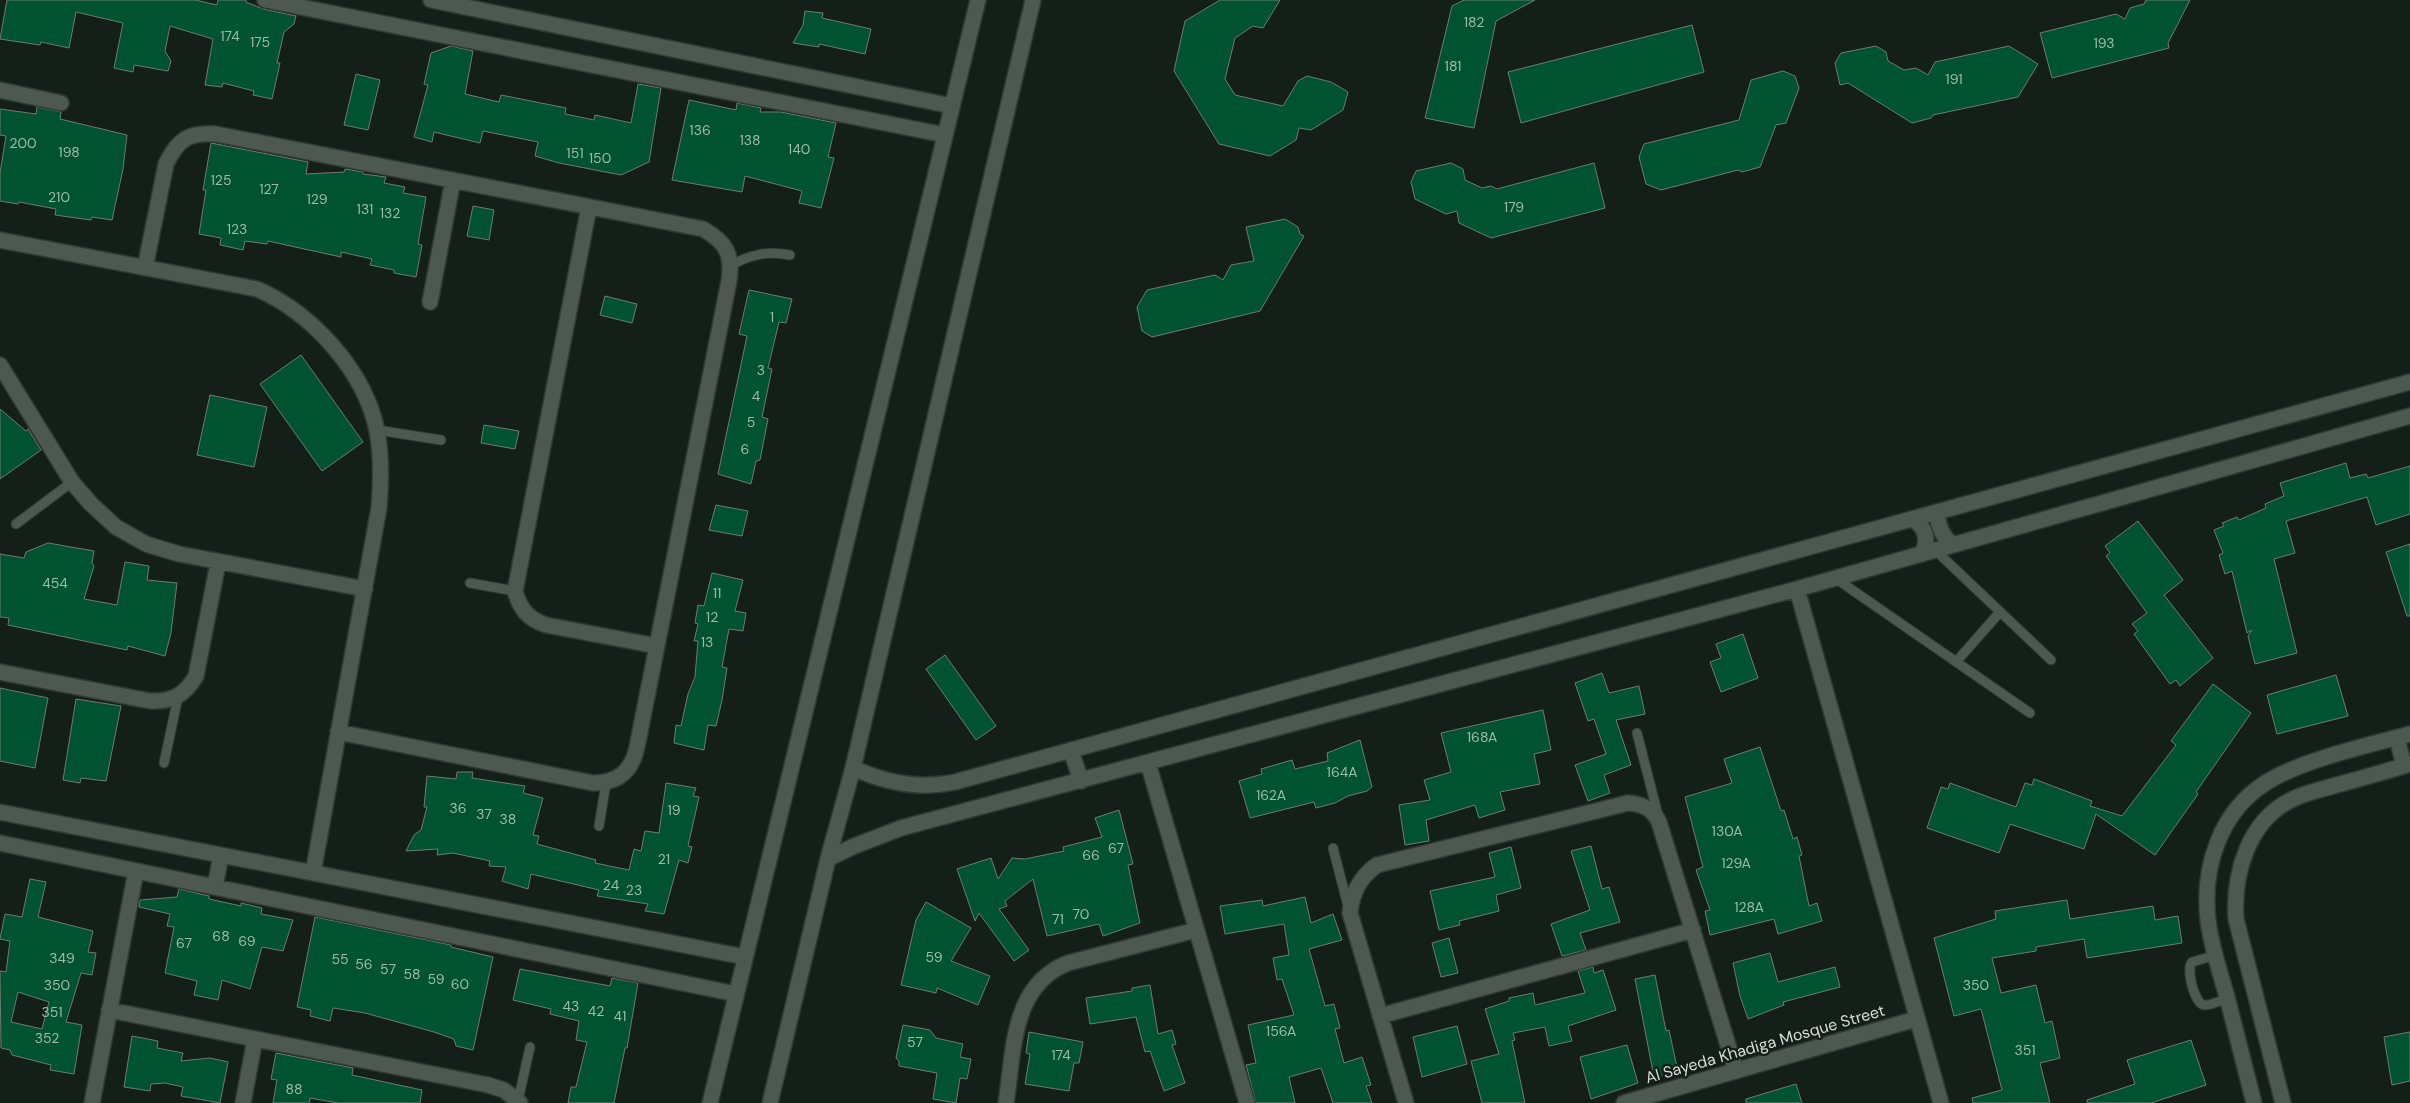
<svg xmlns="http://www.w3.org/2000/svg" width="2410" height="1103" font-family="'DM Sans',sans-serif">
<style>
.building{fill:#005330;stroke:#6f7b73;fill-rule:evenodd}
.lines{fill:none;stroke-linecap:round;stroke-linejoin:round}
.service-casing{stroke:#313833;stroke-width:11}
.minor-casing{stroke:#313833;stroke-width:18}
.tertiary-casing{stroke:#313833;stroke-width:18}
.service{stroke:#4c5850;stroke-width:9}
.minor{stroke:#4c5850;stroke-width:15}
.tertiary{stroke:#4c5850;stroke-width:15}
.labels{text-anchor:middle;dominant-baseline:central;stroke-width:5;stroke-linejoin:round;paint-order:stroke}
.number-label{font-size:14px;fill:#a0baae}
.street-label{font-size:16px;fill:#d6ddd8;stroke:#151f19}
</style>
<rect width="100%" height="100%" fill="#151f19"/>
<path class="building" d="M7,0H195L217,5L218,0H246V2L263,9L296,16L294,24L284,32L277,63H280L272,99L253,95L254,91L223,83L222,87L205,85L213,39L170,26L165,51L171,61L168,71L134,65L133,72L114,68L123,23L76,12L69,48L41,42L40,45L0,39Z
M1220,0H1280L1263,28L1253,26L1235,38L1225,79L1235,95L1283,106L1298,81L1307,76L1331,82L1348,92L1343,110L1311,130L1299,128L1296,140L1270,156L1219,144L1174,71L1185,21Z
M1464,0H1535L1496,21L1474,128L1425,118L1452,6Z
M2146,0H2190L2168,43L2169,48L2052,78L2040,33L2116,14L2125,19L2130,8L2144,4Z
M805,11L823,13L822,18L871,29L865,54L819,44V47L793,43L803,25Z
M1692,25L1704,72L1521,123L1508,72Z
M451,46L473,51L465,94L499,102L501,95L566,108L565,114L594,120L595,115L631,123L638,84L661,88L649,162L621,175L559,163L535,156L538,142L483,131L480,143L434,132L432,142L414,137L428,85L424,84L431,53Z
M1876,46L1886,52L1888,61L1904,70L1916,68L1928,75L1935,62L2009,46L2038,64L2018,97L1933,115L1931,118L1912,123L1848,83L1840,85L1835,63L1841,53Z
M1783,71L1795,76L1799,88L1786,123L1776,125L1760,167L1742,172L1738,170L1661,190L1646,184L1639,157L1644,144L1739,120L1751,80Z
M356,74L380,80L368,130L344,125Z
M689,100L736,110L737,103L761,108L760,112H781L836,123L828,157L834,158L821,208L799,203L802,191L745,176L742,192L672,180Z
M37,107L61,112L60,119L127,135L123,169L112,220L92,217L91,220L55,215L56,209L19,202L18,204L0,201V173L6,136L0,135V109L36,114Z
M211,143L308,162L306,174L344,172L345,169L363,172V174L386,177L384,183L405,187L403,193L426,197L418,244L422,245L416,277L394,273V270L370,265L372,259L341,252V257L268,241L267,244L245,241L243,250L220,245L221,238L199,234L206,190H203Z
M1451,163L1463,169L1465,180L1482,188L1491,186L1497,189L1594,163L1605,208L1491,238L1459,223L1457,211L1446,214L1415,199L1411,182L1416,171Z
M473,206L494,210L489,240L467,236Z
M1285,219L1298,227L1300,234L1304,236L1260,311L1152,337L1142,331L1137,307L1147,290L1215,275L1223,280L1231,265L1254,261L1246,227Z
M749,290L792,299L786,323L779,322L768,368L772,369L762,417L768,419L760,460L756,461L751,484L718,474L747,336L739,334Z
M605,296L637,304L632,323L600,315Z
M301,355L363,442L322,471L260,384Z
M210,395L267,407L254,467L197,455Z
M0,409L26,431L28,429L41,450L0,479Z
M484,425L519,431L515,449L481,443Z
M2346,463L2350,478L2366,474L2368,478L2410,466V514L2376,525L2367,497L2286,521L2295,553L2274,559L2297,653L2255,664L2248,636L2252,630L2247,633L2232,571L2225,574L2219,555L2223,553L2214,530L2224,526L2222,523L2237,517L2239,520L2266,508L2265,504L2284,496L2280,483Z
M716,505L748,511L742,536L709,530Z
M2138,521L2183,580L2164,595L2213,658L2180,686L2176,680L2170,684L2134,634L2138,631L2132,624L2147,613L2106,556L2110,553L2105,546Z
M48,543L94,551L92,563L94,566L84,599L117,605L125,562L149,566L147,580L177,583L171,633L165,656L128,646L127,650L8,625L9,618L0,617V554L24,558L26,552Z
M2410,544V616H2407L2386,552Z
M712,573L743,580L735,611L746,613L743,631L729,629L722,667L727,668L722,700L716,726L708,725L704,750L674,743L676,725L681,726L688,694L695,677L698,641H694L698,624L695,623L698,605L704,606Z
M1743,634L1758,678L1721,692L1710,662L1721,658L1716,644Z
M945,655L996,726L976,740L926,669Z
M1602,673L1609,693L1639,686L1645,714L1616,720L1631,765L1604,775L1610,793L1588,801L1575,765L1606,754L1594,719L1588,721L1575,683Z
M2336,675L2348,716L2277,734L2267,695Z
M2213,684L2251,713L2196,792L2198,794L2155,855L2096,814L2084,849L2010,824L1999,853L1927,828L1941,787L1948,789L1950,783L2016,807L2025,783L2032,785L2034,779L2092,801L2090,806L2122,816L2176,745L2171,741Z
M0,688L48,698L35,768L0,761Z
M76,699L121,706L106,781L81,778L80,783L63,780Z
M1543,710L1551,750L1534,754L1540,784L1500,792L1505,810L1479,818L1475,805L1426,820L1429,841L1405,845L1399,805L1430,800L1424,780L1451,772L1441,733Z
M1360,740L1372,787L1367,791L1348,796L1335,803L1316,808L1314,802L1250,818L1239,781L1262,774L1261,769L1292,760L1295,769L1328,761L1327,753Z
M1760,747L1781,811L1784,810L1793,839L1797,837L1802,855L1799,856L1809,906L1817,903L1822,921L1778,934L1774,919L1710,935L1705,911L1710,910L1696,870L1703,867L1685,797L1732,783L1724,759Z
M457,772H473L472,778L525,786L523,793L543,798L533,835L539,836L537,844L596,860L595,863L629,870L634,849L641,851L645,831L659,833L666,783L696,788L693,796L699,797L688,846L692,847L688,863L679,860L664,914L645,911L648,904L597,896L599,890L531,874L528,889L502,881L506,867L489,866L490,861L453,853L437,855L438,849L406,851L414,835L421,830L427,807H424L427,776L456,779Z
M1119,810L1133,864L1128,865L1140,923L1103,936L1099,924L1047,936L1033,879L1005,901L1007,906L999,909L1029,950L1014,961L979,913L975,921L957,869L991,858L998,879L1012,858L1025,859L1064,851L1063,847L1102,837L1095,818Z
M1591,846L1602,889L1609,887L1620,922L1580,933L1586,950L1562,956L1551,924L1590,910L1571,851Z
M1511,847L1521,888L1496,895L1499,911L1459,921L1460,925L1439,930L1430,891L1495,877L1489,853Z
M30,879L46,882L38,917L93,931L88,952L96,953L92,975L81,973L66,1022L82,1025L74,1074L50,1070L51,1065L12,1055L10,1050L1,1048L0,971L6,972L10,941L0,939L5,914L22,917ZM18,992L49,1002L42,1029L11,1022Z
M179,889L209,896V899L241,906V903L262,908L261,914L293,920L283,951L262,947L250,989L222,980L218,1000L194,995L197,981L165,973L174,927L167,926L170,914L139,907L140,900L177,897Z
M1305,897L1311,923L1333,914L1342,940L1309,949L1325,1006L1334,1004L1340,1028L1335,1029L1344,1063L1362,1057L1371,1085L1366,1086L1372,1103H1333L1321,1068L1289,1077L1295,1103H1256L1246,1065L1256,1063L1248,1025L1294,1015L1282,979L1277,980L1273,958L1289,955L1284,924L1225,934L1220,906L1262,900L1263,906Z
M2067,900L2070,919L2153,906L2155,920L2178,916L2182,943L2087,958L2084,939L2036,947V951L1992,958L2001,993L2036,985L2045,1023L2052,1021L2060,1058L2040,1063L2050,1103H1973L1972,1098L2002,1090L1981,1009L1954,1016L1934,938L1996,919L1995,911Z
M926,902L971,928L951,961L990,976L978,1005L937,988L936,993L901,985L916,920Z
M315,917L451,945V947L493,957L473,1050L456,1046L454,1039L434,1032L365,1013L333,1008L330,1021L310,1016L311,1010L297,1007Z
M1449,938L1458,973L1441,977L1432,943Z
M1770,953L1778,982L1835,967L1840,987L1783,1002L1784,1005L1748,1019L1740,996L1733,963Z
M1593,967L1594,973L1603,970L1616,1010L1568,1026L1572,1041L1549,1046L1545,1027L1513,1033L1515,1040L1512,1041L1525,1103H1482L1471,1061L1499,1054L1485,1009L1509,1001V998L1533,993L1535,1005L1585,993L1578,971Z
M520,969L610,986L612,978L638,983L627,1048H625L614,1103H568L571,1087H576L587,1042L576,1040L579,1021L550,1014L551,1009L513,1000Z
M1655,975L1666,1031L1669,1030L1678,1072L1654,1077L1635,979Z
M1150,985L1158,1034L1172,1030L1176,1044L1172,1045L1185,1083L1164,1091L1150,1051L1145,1052L1136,1017L1090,1024L1086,998L1132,991V988Z
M903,1025L930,1030L936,1038L963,1044L960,1057L971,1059L967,1079L960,1078L956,1103L933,1099L937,1073L899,1066V1061L896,1058Z
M1457,1026L1467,1064L1422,1077L1413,1037Z
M1029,1032L1083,1042L1079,1063H1074L1069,1091L1025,1084L1030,1054L1026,1053Z
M2410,1032V1081L2392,1085L2384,1037Z
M132,1036L158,1041L157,1048L183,1053L181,1061L210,1058L228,1062L220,1103L181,1096L183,1087L165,1083L151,1084L150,1091L124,1087Z
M2191,1040L2206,1085L2151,1103H2087V1100L2135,1084L2127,1060Z
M1627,1045L1638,1083L1591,1099L1580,1057Z
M276,1053L353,1068L352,1075L422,1090L420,1103H338L310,1098L309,1103H273L277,1080L271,1079Z
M1796,1084L1802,1103H1746V1099Z"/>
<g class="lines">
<g class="service-casing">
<path id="service" d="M732,265C751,254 768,251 790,255
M377,430L441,440
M16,524L72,482
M1935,550L2051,660
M1835,578L2030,713
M470,583L515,591
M1956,662L2000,612
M1637,733L1658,815
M164,763L178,697
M599,826L606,783
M1333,848L1348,906
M2216,955L2192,962C2186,969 2194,1003 2204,1005C2210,1006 2221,1000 2227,999
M518,1101L530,1047"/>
</g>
<g class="minor-casing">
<path id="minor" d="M265,0L945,135
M431,0L952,106
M0,90L61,103
M589,207L515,591C520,609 528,619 546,625L657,646
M0,240L257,289C312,313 365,371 377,431C382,456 381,482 379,508L313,873
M145,268L166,164C178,139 189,132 216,134L703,229C726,242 733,254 729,281L637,747C632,771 618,783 593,783L338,732
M430,302L453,180
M0,365L72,482L91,504L116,527L146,544L179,554L365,589
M1938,512C1937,526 1942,536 1953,545
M1913,519C1926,528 1929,539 1922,554
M1797,589L1941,1103
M0,672L150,701C172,702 185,695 196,676L218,563
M2397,738L2404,766
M1071,750L1081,781
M1148,763L1247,1103
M853,768C886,783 919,790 955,782L2410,382
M0,812L745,957
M0,843L736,994
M828,859L852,847L901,828L1797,589L2410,416
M215,887L221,855
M109,1010L488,1085L504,1090L520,1103
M1380,1016L1693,930
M92,1103L136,871
M243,1103L255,1039
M1006,1103C1014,1052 1011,985 1068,963L1196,930
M1406,1103L1350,913C1352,892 1360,877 1377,865L1628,803C1643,804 1653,809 1659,822L1736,1071
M1624,1103L1916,1019
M2254,1103C2245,1068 2236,1032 2227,997C2220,972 2211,946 2208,920C2202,867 2220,811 2267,782C2302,760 2369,745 2410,734
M2283,1103L2236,919C2233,874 2248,820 2293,799C2305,793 2320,790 2333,786C2359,779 2384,772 2410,764"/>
</g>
<g class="tertiary-casing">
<path id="tertiary" d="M710,1103L978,0
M770,1103L828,859L853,768L1033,0"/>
</g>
<use href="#service" class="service"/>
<use href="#minor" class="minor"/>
<use href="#tertiary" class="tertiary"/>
</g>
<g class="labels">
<g class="number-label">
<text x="1474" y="22">182</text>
<text x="230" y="36">174</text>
<text x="260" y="42">175</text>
<text x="2104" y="43">193</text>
<text x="1453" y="66">181</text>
<text x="1954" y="79">191</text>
<text x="700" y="130">136</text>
<text x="750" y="140">138</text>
<text x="23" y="143">200</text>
<text x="799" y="149">140</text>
<text x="69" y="152">198</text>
<text x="575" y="153">151</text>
<text x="600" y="158">150</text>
<text x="221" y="180">125</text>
<text x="269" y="189">127</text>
<text x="59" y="197">210</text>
<text x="317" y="199">129</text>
<text x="1514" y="207">179</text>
<text x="365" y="209">131</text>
<text x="390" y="213">132</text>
<text x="237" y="229">123</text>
<text x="772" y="317">1</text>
<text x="761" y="370">3</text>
<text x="756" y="396">4</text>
<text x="751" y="422">5</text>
<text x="745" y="449">6</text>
<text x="55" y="583">454</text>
<text x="717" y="593">11</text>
<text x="712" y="617">12</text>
<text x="707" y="642">13</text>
<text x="1482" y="737">168A</text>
<text x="1342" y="772">164A</text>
<text x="1271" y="795">162A</text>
<text x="458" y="808">36</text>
<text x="674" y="810">19</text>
<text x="484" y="814">37</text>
<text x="508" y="819">38</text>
<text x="1727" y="831">130A</text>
<text x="1116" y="848">67</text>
<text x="1091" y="855">66</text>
<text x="664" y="859">21</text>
<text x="1736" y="863">129A</text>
<text x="611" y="885">24</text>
<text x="634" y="890">23</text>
<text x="1749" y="907">128A</text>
<text x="1081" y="914">70</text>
<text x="1058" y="919">71</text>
<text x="221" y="936">68</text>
<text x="247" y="941">69</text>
<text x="184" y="943">67</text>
<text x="934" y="957">59</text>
<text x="62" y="958">349</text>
<text x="340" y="959">55</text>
<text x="364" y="964">56</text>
<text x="388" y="969">57</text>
<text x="412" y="974">58</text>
<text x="436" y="979">59</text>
<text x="460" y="984">60</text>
<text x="57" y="985">350</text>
<text x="1976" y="985">350</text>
<text x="571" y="1006">43</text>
<text x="596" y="1011">42</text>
<text x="52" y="1012">351</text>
<text x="620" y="1016">41</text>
<text x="1281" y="1031">156A</text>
<text x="47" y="1038">352</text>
<text x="915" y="1042">57</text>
<text x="2025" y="1050">351</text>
<text x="1061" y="1055">174</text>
<text x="294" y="1089">88</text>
</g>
<g class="street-label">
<text transform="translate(1765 1044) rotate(-16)">Al Sayeda Khadiga Mosque Street</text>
</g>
</g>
</svg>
